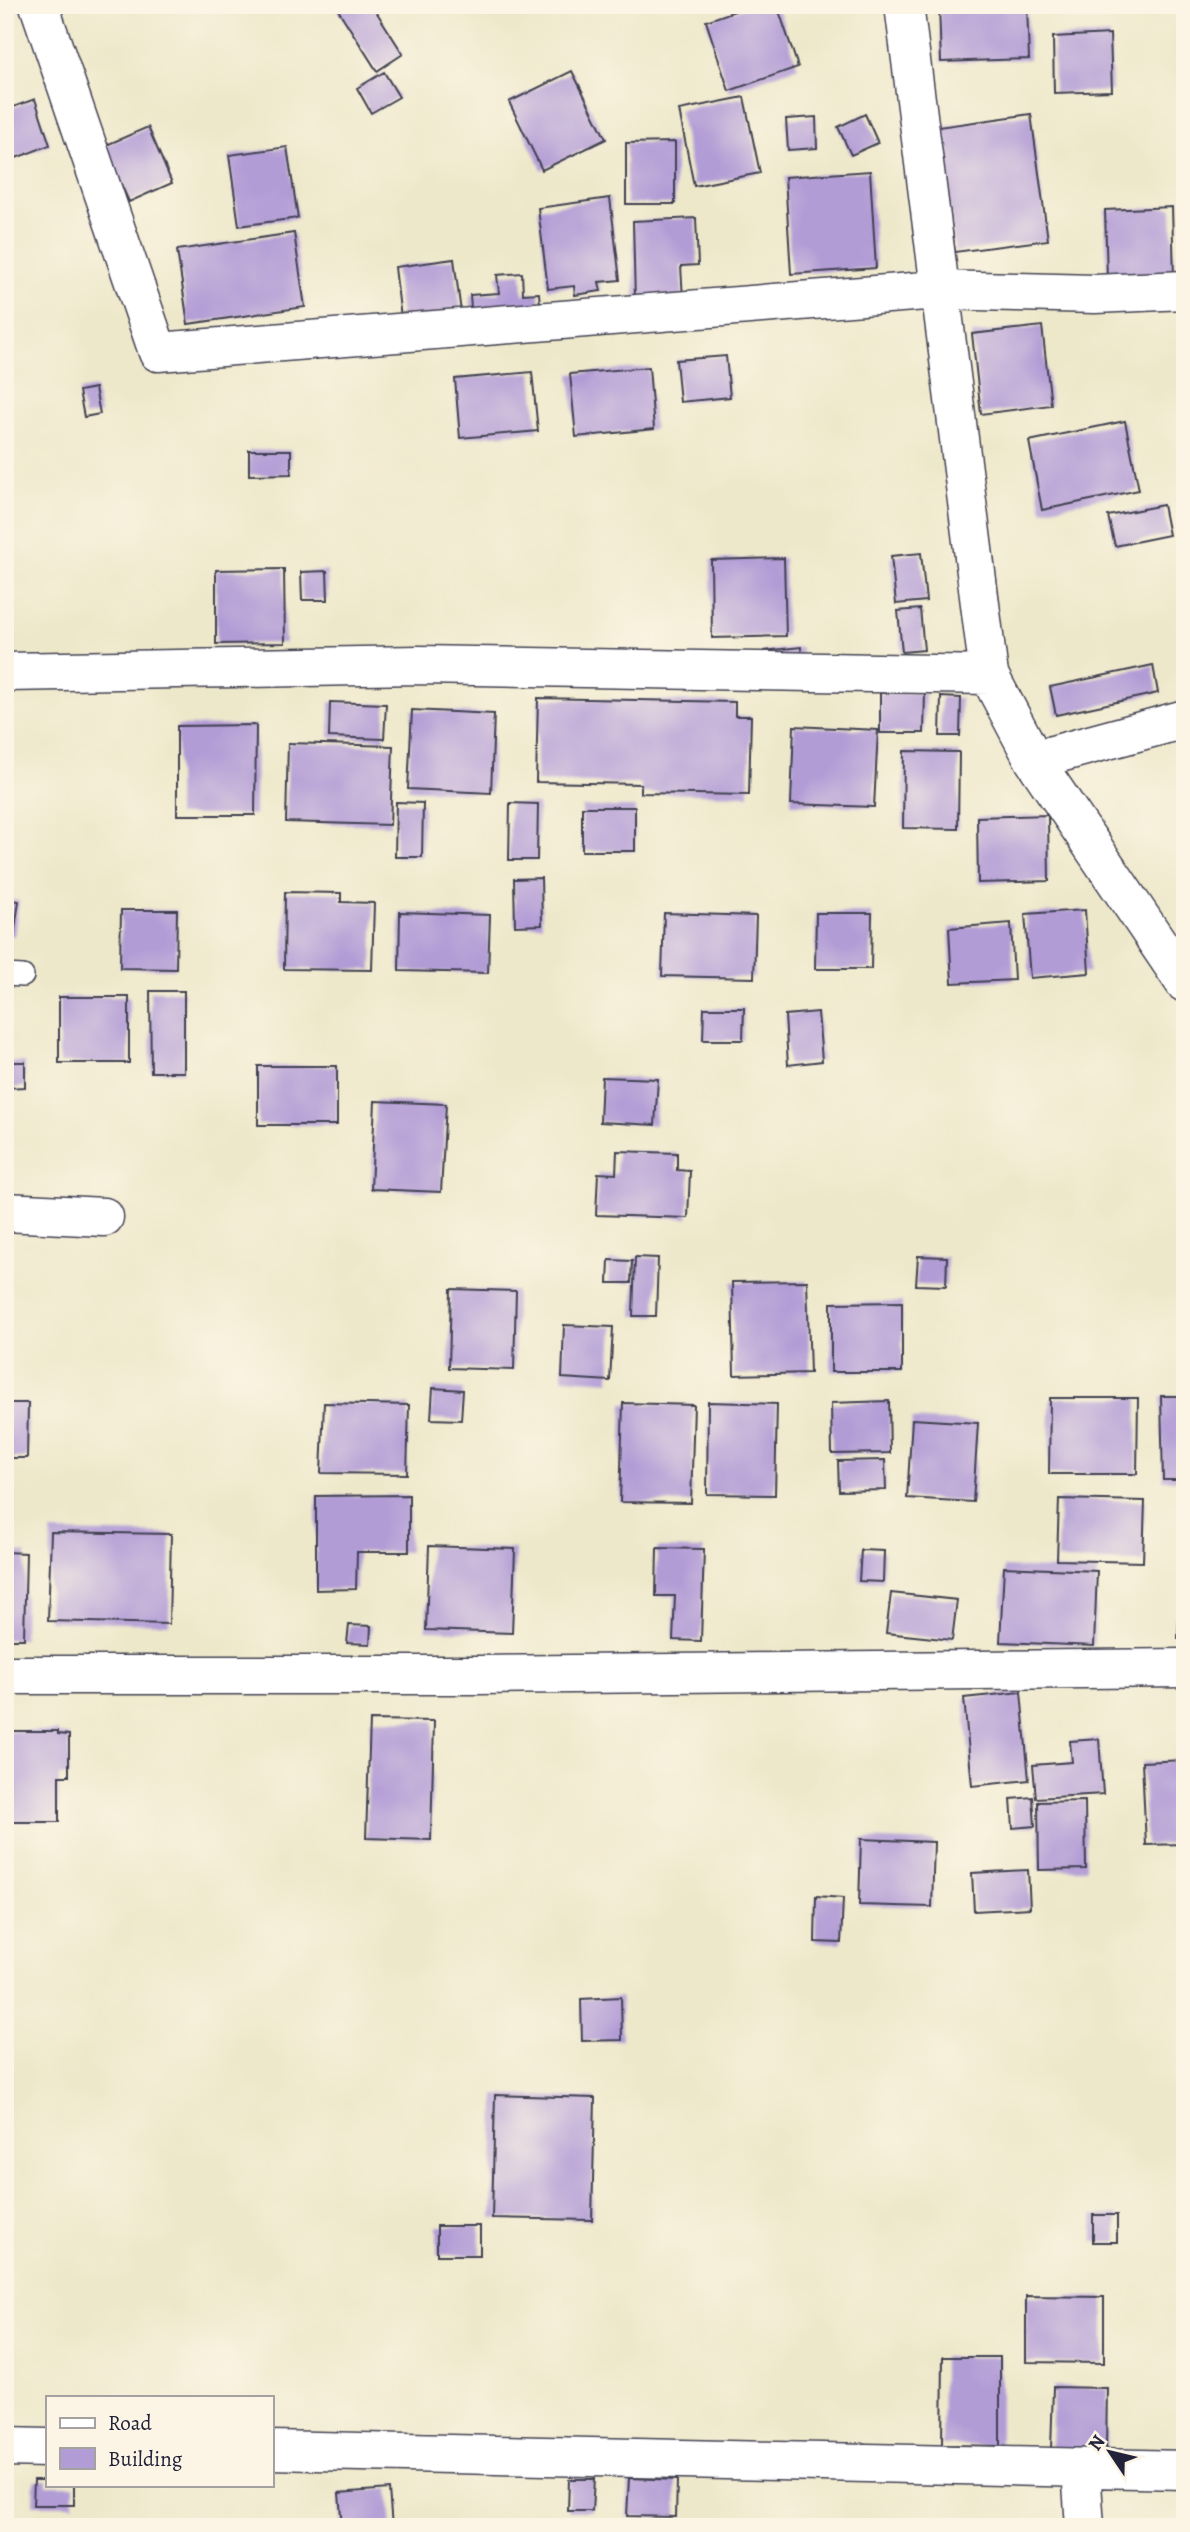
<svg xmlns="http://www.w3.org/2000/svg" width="1190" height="2532" font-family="Alegreya,serif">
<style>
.building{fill:#b29cd6}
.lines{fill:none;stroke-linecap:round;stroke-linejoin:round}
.lane-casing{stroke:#414051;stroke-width:24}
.street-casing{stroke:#414051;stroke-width:41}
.lane{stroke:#fff;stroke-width:21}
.street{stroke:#fff;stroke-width:38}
</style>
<rect width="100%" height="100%" fill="#fcf5e5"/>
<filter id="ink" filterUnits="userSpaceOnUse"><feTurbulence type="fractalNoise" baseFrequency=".0143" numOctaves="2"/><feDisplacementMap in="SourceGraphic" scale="14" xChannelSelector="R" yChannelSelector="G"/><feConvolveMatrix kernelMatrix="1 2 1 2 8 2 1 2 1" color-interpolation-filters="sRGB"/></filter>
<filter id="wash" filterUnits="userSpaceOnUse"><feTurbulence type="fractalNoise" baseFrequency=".00686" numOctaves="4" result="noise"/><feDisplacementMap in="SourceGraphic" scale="28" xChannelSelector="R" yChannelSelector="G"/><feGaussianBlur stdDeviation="1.57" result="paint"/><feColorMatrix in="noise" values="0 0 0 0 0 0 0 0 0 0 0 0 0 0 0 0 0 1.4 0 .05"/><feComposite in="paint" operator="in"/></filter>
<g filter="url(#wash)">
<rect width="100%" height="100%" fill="#eee8cb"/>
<g id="blocks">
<path class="building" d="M335,5H372L403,54L377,71Z
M752,5H777L798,67L729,91L706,21Z
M939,5H1027L1029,59L941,62Z
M1110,34L1112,91L1054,93L1053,37Z
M572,71L606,139L542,170L509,102Z
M384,72L399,97L371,113L357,88Z
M744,97L760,173L694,186L679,110Z
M35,99L50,145L16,158L5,128V110Z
M865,114L878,143L851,155L838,127Z
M1031,114L1048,240L955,252L938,127Z
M816,117L817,148L788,150L786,119Z
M148,127L172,183L129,202L104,146Z
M675,142V204H626V143Z
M287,147L298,218L239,226L229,155Z
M870,171L876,268L791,274L785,177Z
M610,198L620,280L599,282L601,291L575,295L574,286L548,289L538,208Z
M1172,207L1174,277L1107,279L1105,210Z
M696,218L698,265L681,266L683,299L635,301L633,221Z
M294,233L305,307L188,324L177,250Z
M454,259L462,320L402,327L395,267Z
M522,273L523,294L539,293L541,316L472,321L470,295L499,293L497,275Z
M1042,326L1051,405L981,414L972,334Z
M726,356L730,397L680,402L676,360Z
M649,367L654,429L576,437L570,374Z
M532,372L538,431L460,438L455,379Z
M95,388L100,414L84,417L79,391Z
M1125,421L1139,490L1042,510L1029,441Z
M249,450H291V474L249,475Z
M1163,505L1169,535L1115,546L1108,516Z
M921,553L926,601L896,604L891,556Z
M784,558L786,636L712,638L711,560Z
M284,569L285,643L216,644V570Z
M327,571L328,600H302L301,572Z
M920,609L924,650L902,652L898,611Z
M801,647L802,664L767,667L764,651Z
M1153,665L1158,693L1056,715L1050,687Z
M880,693H925L924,733H880Z
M941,697L961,698L960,736H940Z
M538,698L735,702V716H751L749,795L641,793V784L536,782Z
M330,702L386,704L384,739L329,737Z
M412,710L494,714L491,793L408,789Z
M256,725L255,815H177V726Z
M794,726L878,730L874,807L791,804Z
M288,743L393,746L390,825L286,822Z
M904,751L959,752L958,829L903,828Z
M396,802L423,803L422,857H395Z
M510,803L538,804L537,860H509Z
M582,807H635V851H582Z
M1048,815L1049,881L978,883L977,817Z
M541,878L542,925L515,926L514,879Z
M285,892L341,893V902L374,903L372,970L284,969Z
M5,899L19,901L14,936L5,935Z
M121,910H177L176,969L120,968Z
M1085,910L1089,973L1030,978L1025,914Z
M400,912L490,915L488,973L399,971Z
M664,913L756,916L754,978L662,976Z
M816,913H872L871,969H815Z
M1011,923L1014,980L952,983L949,928Z
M150,991H184V1072H151Z
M59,997H129V1063H59Z
M704,1008H744L743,1040H703Z
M818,1012L822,1061L788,1065L785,1015Z
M5,1062H25V1087L5,1088Z
M258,1066H337V1125H258Z
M602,1077L658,1079L655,1125L600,1122Z
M375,1101L446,1104L441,1192L371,1189Z
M617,1151L677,1153V1170L690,1171L688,1218L596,1215L598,1173L616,1174Z
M918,1256L947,1257L946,1286L916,1285Z
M635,1257L658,1258L656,1316H633Z
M609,1260L632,1261L631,1283H608Z
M807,1281L810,1373L734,1375L732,1282Z
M451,1289L516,1291L514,1370L449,1368Z
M902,1302V1372H831V1303Z
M564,1325L613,1327L610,1381L562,1378Z
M433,1388L463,1390L461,1420L431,1419Z
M1161,1396H1185V1480H1163Z
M1050,1398H1138L1137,1474H1049Z
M889,1401L890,1453L832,1454L831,1403Z
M708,1402L777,1404L775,1495L707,1494Z
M5,1403H28L27,1458H5Z
M324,1403L409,1405L407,1474L321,1473Z
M623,1403L694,1405L691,1503L620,1502Z
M912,1419L978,1423L973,1502L907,1498Z
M885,1460L886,1490L839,1491L838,1461Z
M409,1495V1552H357L356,1589L316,1590V1496Z
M1059,1499L1145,1501L1143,1562L1057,1560Z
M51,1532L171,1534L169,1624L48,1621Z
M429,1546L515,1549L512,1633L426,1630Z
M657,1548L704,1549L701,1641L673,1640L675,1596H656Z
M861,1550L884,1551L883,1582L859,1581Z
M5,1552L26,1553L24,1639H5Z
M1004,1567L1097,1571L1094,1646L1000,1642Z
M891,1593L957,1600L952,1640L886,1633Z
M1179,1614H1185V1640L1178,1639Z
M349,1625L371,1626L370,1644L347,1643Z
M1021,1692L1029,1780L972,1786L964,1698Z
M370,1720L434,1721L431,1840L366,1838Z
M5,1731H58V1734L69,1735V1776H59V1822H5Z
M1099,1739L1103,1794L1036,1798L1033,1765L1072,1762L1070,1741Z
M1185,1760V1844L1146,1845L1142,1762Z
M1033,1797L1035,1826L1013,1828L1011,1799Z
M1085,1801L1086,1869L1039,1870L1038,1802Z
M861,1839L934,1842L932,1907L859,1905Z
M1028,1870L1030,1908L974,1911L972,1873Z
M816,1896L843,1898L841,1943L815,1942Z
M621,1997L622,2040L582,2041L581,1999Z
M495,2095L595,2098L592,2220L492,2218Z
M1093,2215H1117V2242H1093Z
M437,2226H480V2255H437Z
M1026,2296L1104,2297V2363L1026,2362Z
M943,2357H1000V2446L942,2445Z
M1053,2387L1107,2388L1106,2451L1051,2450Z
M629,2478L677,2480L676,2517L627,2516Z
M569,2479H594L592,2511H568Z
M34,2480H47V2485H74V2505H33Z
M389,2489L392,2527H342L339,2493Z"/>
</g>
</g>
<g filter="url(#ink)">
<use href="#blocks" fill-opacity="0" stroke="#414051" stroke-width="2"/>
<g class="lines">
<g class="lane-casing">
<path id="lane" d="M5,975L23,976"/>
</g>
<g class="street-casing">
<path id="street" d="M39,5L158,352L938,290L1095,294L1185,290
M904,5L989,675L1034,760L1185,983
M5,672L419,665L989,675
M1034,760L1185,719
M5,1212L104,1217
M5,1675H479L1185,1668
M5,2447L47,2448
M271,2450L1185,2470
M1081,2469L1085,2527"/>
</g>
<use href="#lane" class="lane"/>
<use href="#street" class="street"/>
</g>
</g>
<rect width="1190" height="2532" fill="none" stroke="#fcf5e5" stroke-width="28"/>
<rect x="46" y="2396" width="228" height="91" fill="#fcf5e5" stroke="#a5a1a1" stroke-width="2"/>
<rect x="60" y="2418" width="35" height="10" fill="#ffffff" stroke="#a5a1a1" stroke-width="2"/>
<text x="108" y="2430" font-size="21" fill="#22223b">Road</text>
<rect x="60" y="2448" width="35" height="21" fill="#b29cd6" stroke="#a5a1a1" stroke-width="2"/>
<text x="108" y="2466" font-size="21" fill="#22223b">Building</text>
<g transform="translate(1110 2452) rotate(305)" stroke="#fcf5e5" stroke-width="5" paint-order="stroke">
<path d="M0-5L12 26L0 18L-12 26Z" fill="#22223b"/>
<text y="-10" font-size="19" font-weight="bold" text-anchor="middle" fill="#22223b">N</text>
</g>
</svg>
